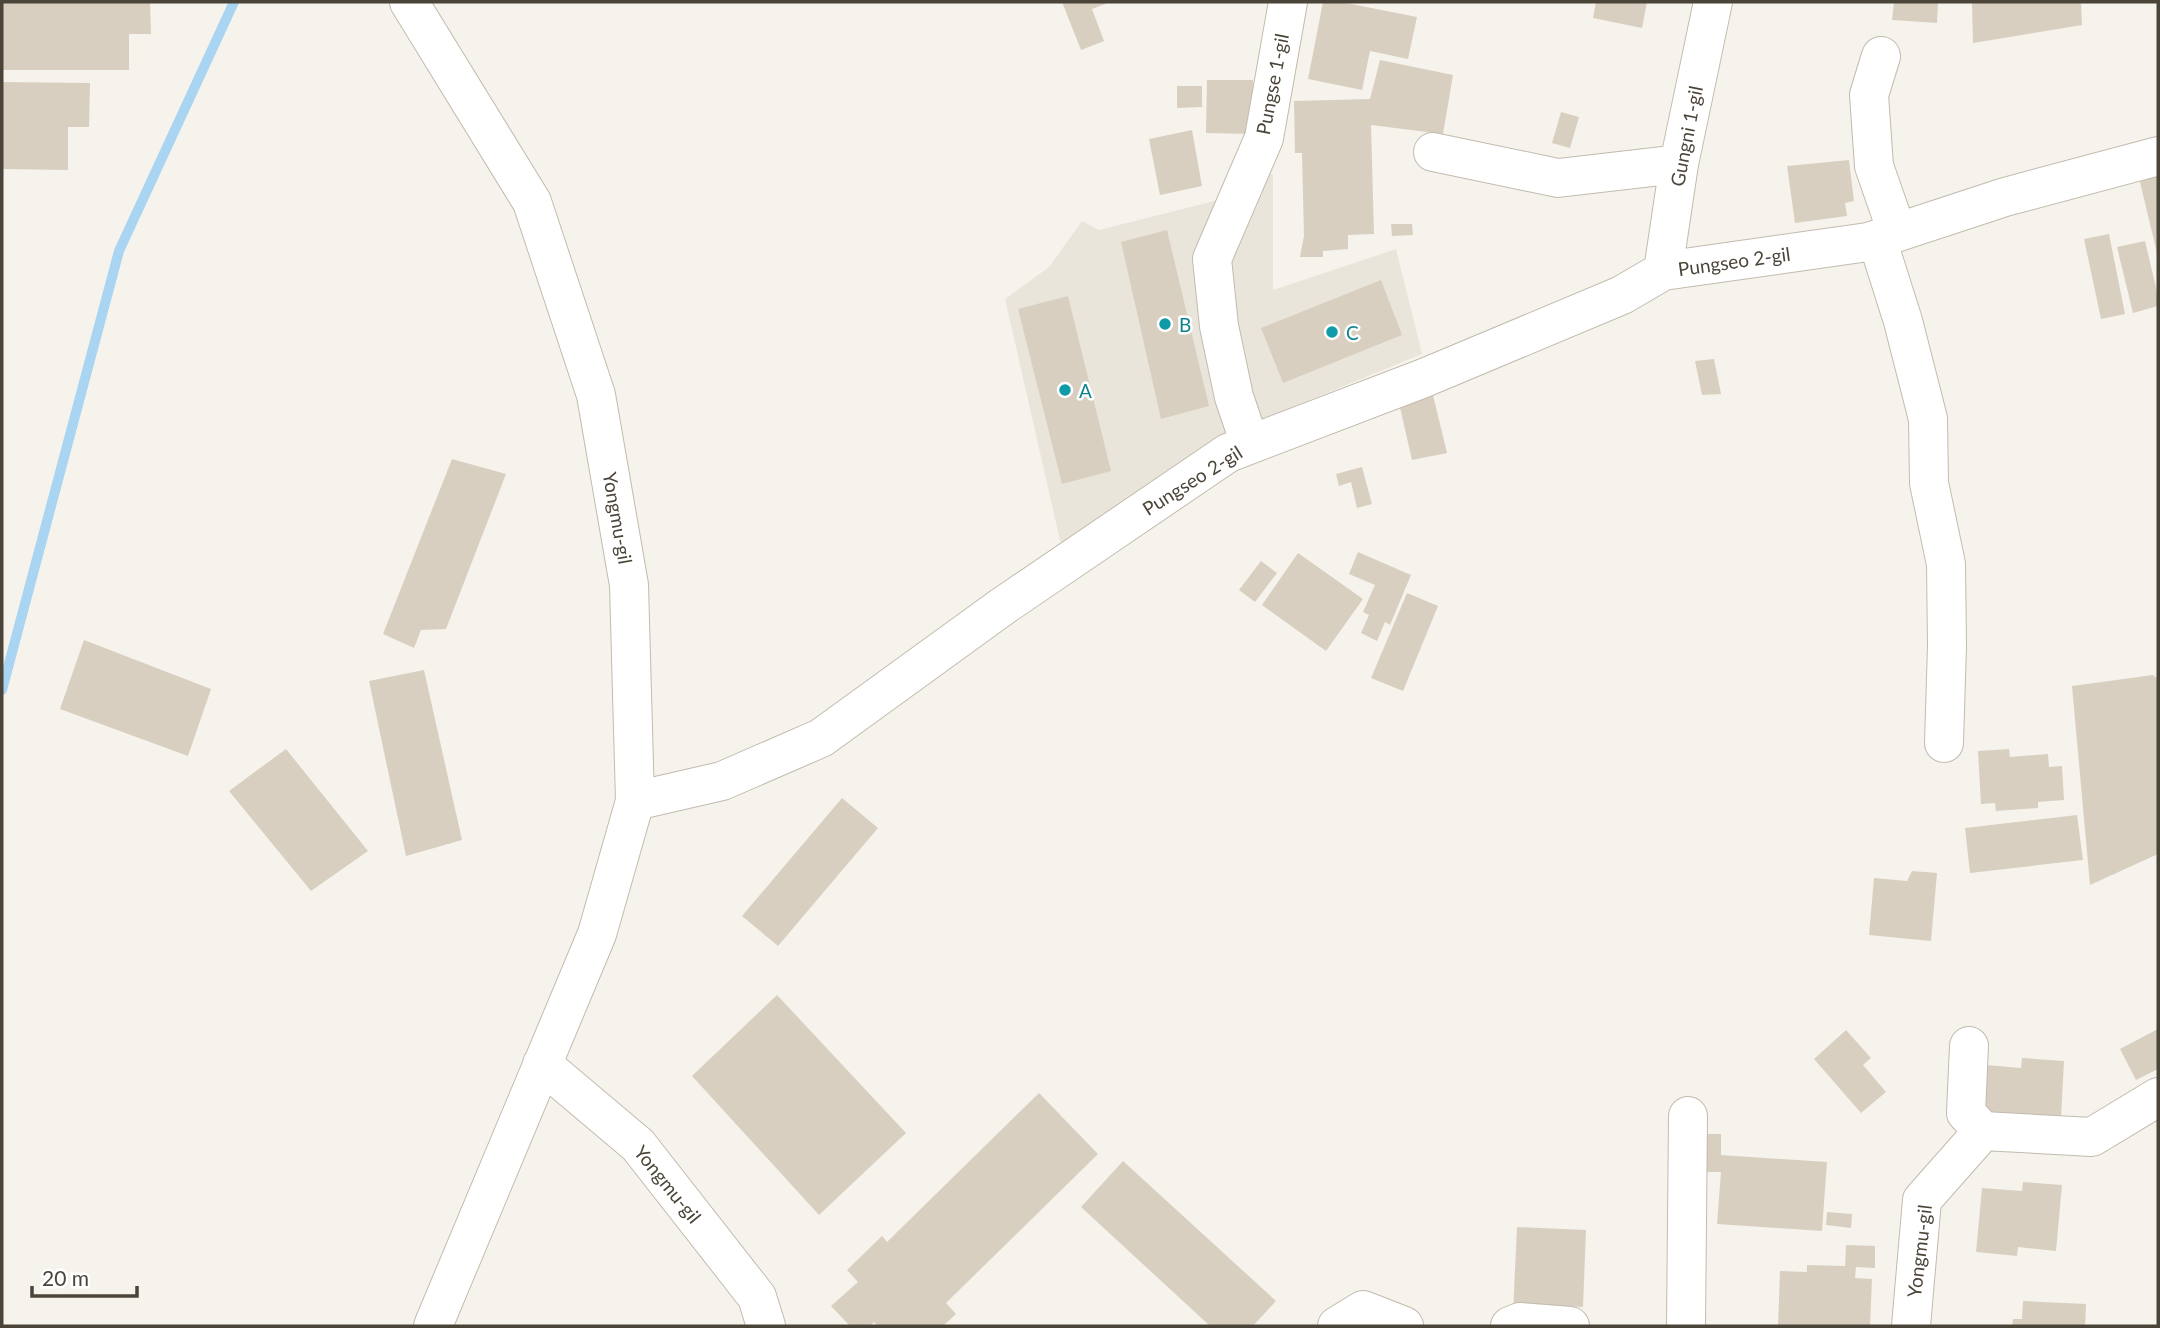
<svg xmlns="http://www.w3.org/2000/svg" width="2160" height="1328" font-family="Lato,sans-serif">
<style>
.residential{fill:#eae5da}
.lines{fill:none;stroke-linecap:round;stroke-linejoin:round}
.stream{stroke:#a9d4f2;stroke-width:10}
.building{fill:#d8cfc1}
.minor-casing{stroke:#c2bbae;stroke-width:40}
.minor{stroke:#fff;stroke-width:38}
.culture-dot{fill:#0f9aa8;stroke:#fff;stroke-width:2.5}
.labels{text-anchor:middle;dominant-baseline:central;stroke-width:5;stroke-linejoin:round;paint-order:stroke}
.street-label{font-size:19px;fill:#4b4439;stroke:#fff}
.culture-label{font-size:19px;fill:#0d838f;stroke:#fff;text-anchor:start}
</style>
<rect width="100%" height="100%" fill="#f6f3ec"/>
<path class="residential" d="M1252,165L1273,175V290L1396,249L1422,354L1222,436L1167,471L1062,549L1005,299L1049,267L1082,221L1099,230L1226,198Z"/>
<g class="lines">
<path class="stream" d="M2,690L119,251L234,2"/>
</g>
<path class="building" d="M2,2H150L151,34H129V70H2Z
M1062,2H1110L1092,9L1104,41L1081,50Z
M1323,2H1341L1417,17L1408,59L1370,51L1362,90L1308,79Z
M1596,2H1647L1642,28L1593,18Z
M1894,2H1938L1937,23L1892,20Z
M1972,2H2081L2082,25L1973,43Z
M1380,60L1453,75L1443,134L1371,125L1374,234L1348,235V249L1323,251V257H1300L1304,236L1302,153H1295L1294,101L1370,99Z
M1207,80H1253L1252,134L1206,133Z
M2,82L90,83L89,127H68V170L2,169Z
M1177,86H1202V107L1177,108Z
M1561,112L1579,117L1570,148L1552,143Z
M1192,130L1202,186L1160,195L1149,139Z
M1849,160L1854,201L1845,203L1847,216L1795,223L1787,166Z
M2158,173V253H2157L2139,178Z
M1391,224H1412L1413,235L1392,236Z
M1167,230L1209,406L1161,419L1121,242Z
M2109,234L2125,314L2101,319L2084,239Z
M2145,241L2158,296V306L2133,313L2117,247Z
M1381,280L1402,335L1283,383L1261,328Z
M1068,296L1111,471L1062,484L1018,309Z
M1714,359L1721,394L1702,395L1695,361Z
M1433,395L1447,453L1412,460L1399,403Z
M452,459L506,474L446,629L421,630L414,648L383,634Z
M1362,467L1372,504L1357,508L1351,482L1339,486L1336,474Z
M1358,552L1411,575L1390,625L1385,622L1377,641L1361,633L1369,615L1363,612L1375,585L1349,574Z
M1298,553L1363,599L1326,651L1262,605Z
M1261,561L1277,573L1255,602L1239,590Z
M1407,593L1438,606L1403,691L1371,678Z
M84,640L211,689L188,756L60,709Z
M424,670L462,840L406,856L369,681Z
M2153,675L2158,679V854L2090,885L2072,686Z
M286,749L368,851L311,891L229,791Z
M2009,749L2010,757L2048,754L2049,767L2062,766L2064,800L2038,802V808L1996,811L1995,803L1981,804L1978,751Z
M842,798L878,828L778,946L742,916Z
M2077,815L2083,860L1970,873L1965,828Z
M1912,871L1937,873L1931,941L1869,935L1874,878L1907,881Z
M777,995L906,1133L819,1215L692,1076Z
M2158,1029V1069L2136,1080L2120,1049Z
M1846,1030L1871,1058L1863,1065L1886,1092L1861,1113L1814,1059Z
M2022,1058L2064,1061L2061,1117L1982,1112L1986,1065L2021,1068Z
M1039,1093L1098,1154L946,1303L956,1314L943,1326H878L874,1322L870,1326H850L831,1306L858,1282L847,1270L882,1236L887,1242Z
M1698,1134H1721V1155L1827,1162L1822,1231L1717,1224L1721,1172H1698Z
M1123,1161L1276,1301L1253,1326H1210L1081,1207Z
M2023,1182L2062,1185L2056,1251L2018,1247L2017,1256L1976,1252L1982,1188L2022,1191Z
M1827,1212L1852,1214L1851,1228L1826,1225Z
M1517,1227L1586,1230L1583,1307L1557,1306L1513,1313Z
M1846,1245L1875,1246V1268L1856,1267L1855,1278L1872,1279L1870,1326H1778L1780,1271L1807,1272V1265L1845,1266Z
M2023,1301L2086,1304L2085,1326H2012L2013,1319H2022Z"/>
<g class="lines">
<g class="minor-casing">
<path id="minor" d="M409,2L532,202L596,395L629,585L635,801L597,934L433,1326
M1881,56L1869,95L1874,166L1897,232
M1433,152L1558,178L1679,164
M1877,239L1903,321L1928,419L1929,483L1946,564L1947,646L1944,743
M1663,271L1679,164L1713,2
M1250,444L1234,397L1219,326L1212,259L1264,138L1288,2
M635,801L722,781L821,738L1003,606L1228,453L1424,378L1622,295L1663,271L1868,242L2005,197L2158,156
M1969,1046L1966,1113L1983,1131
M542,1064L638,1145L757,1297L766,1326
M1337,1326L1363,1310L1404,1326
M1510,1326L1520,1322L1570,1326
M1686,1326L1688,1116
M1911,1326L1922,1200L1983,1131L2092,1137L2158,1097"/>
</g>
<use href="#minor" class="minor"/>
</g>
<g class="culture-dot">
<circle cx="1165" cy="324" r="7"/>
<circle cx="1332" cy="332" r="7"/>
<circle cx="1065" cy="390" r="7"/>
</g>
<g class="labels">
<g class="street-label">
<text transform="translate(1272 84) rotate(-79)">Pungse 1-gil</text>
<text transform="translate(1686 136) rotate(-79)">Gungni 1-gil</text>
<text transform="translate(1734 261) rotate(-8)">Pungseo 2-gil</text>
<text transform="translate(1192 480) rotate(-32)">Pungseo 2-gil</text>
<text transform="translate(618 518) rotate(80)">Yongmu-gil</text>
<text transform="translate(668 1184) rotate(51)">Yongmu-gil</text>
<text transform="translate(1919 1251) rotate(-83)">Yongmu-gil</text>
</g>
<g class="culture-label">
<text x="1179" y="324">B</text>
<text x="1346" y="332">C</text>
<text x="1079" y="390">A</text>
</g>
</g>
<rect width="2160" height="1328" fill="none" stroke="#4b4439" stroke-width="7"/>
<path d="M32 1286v10h105v-10" fill="none" stroke="#4b4439" stroke-width="3.5"/>
<text x="42" y="1286" font-size="21" fill="#4b4439" stroke="#ffffff" stroke-width="5" paint-order="stroke">20 m</text>
</svg>
